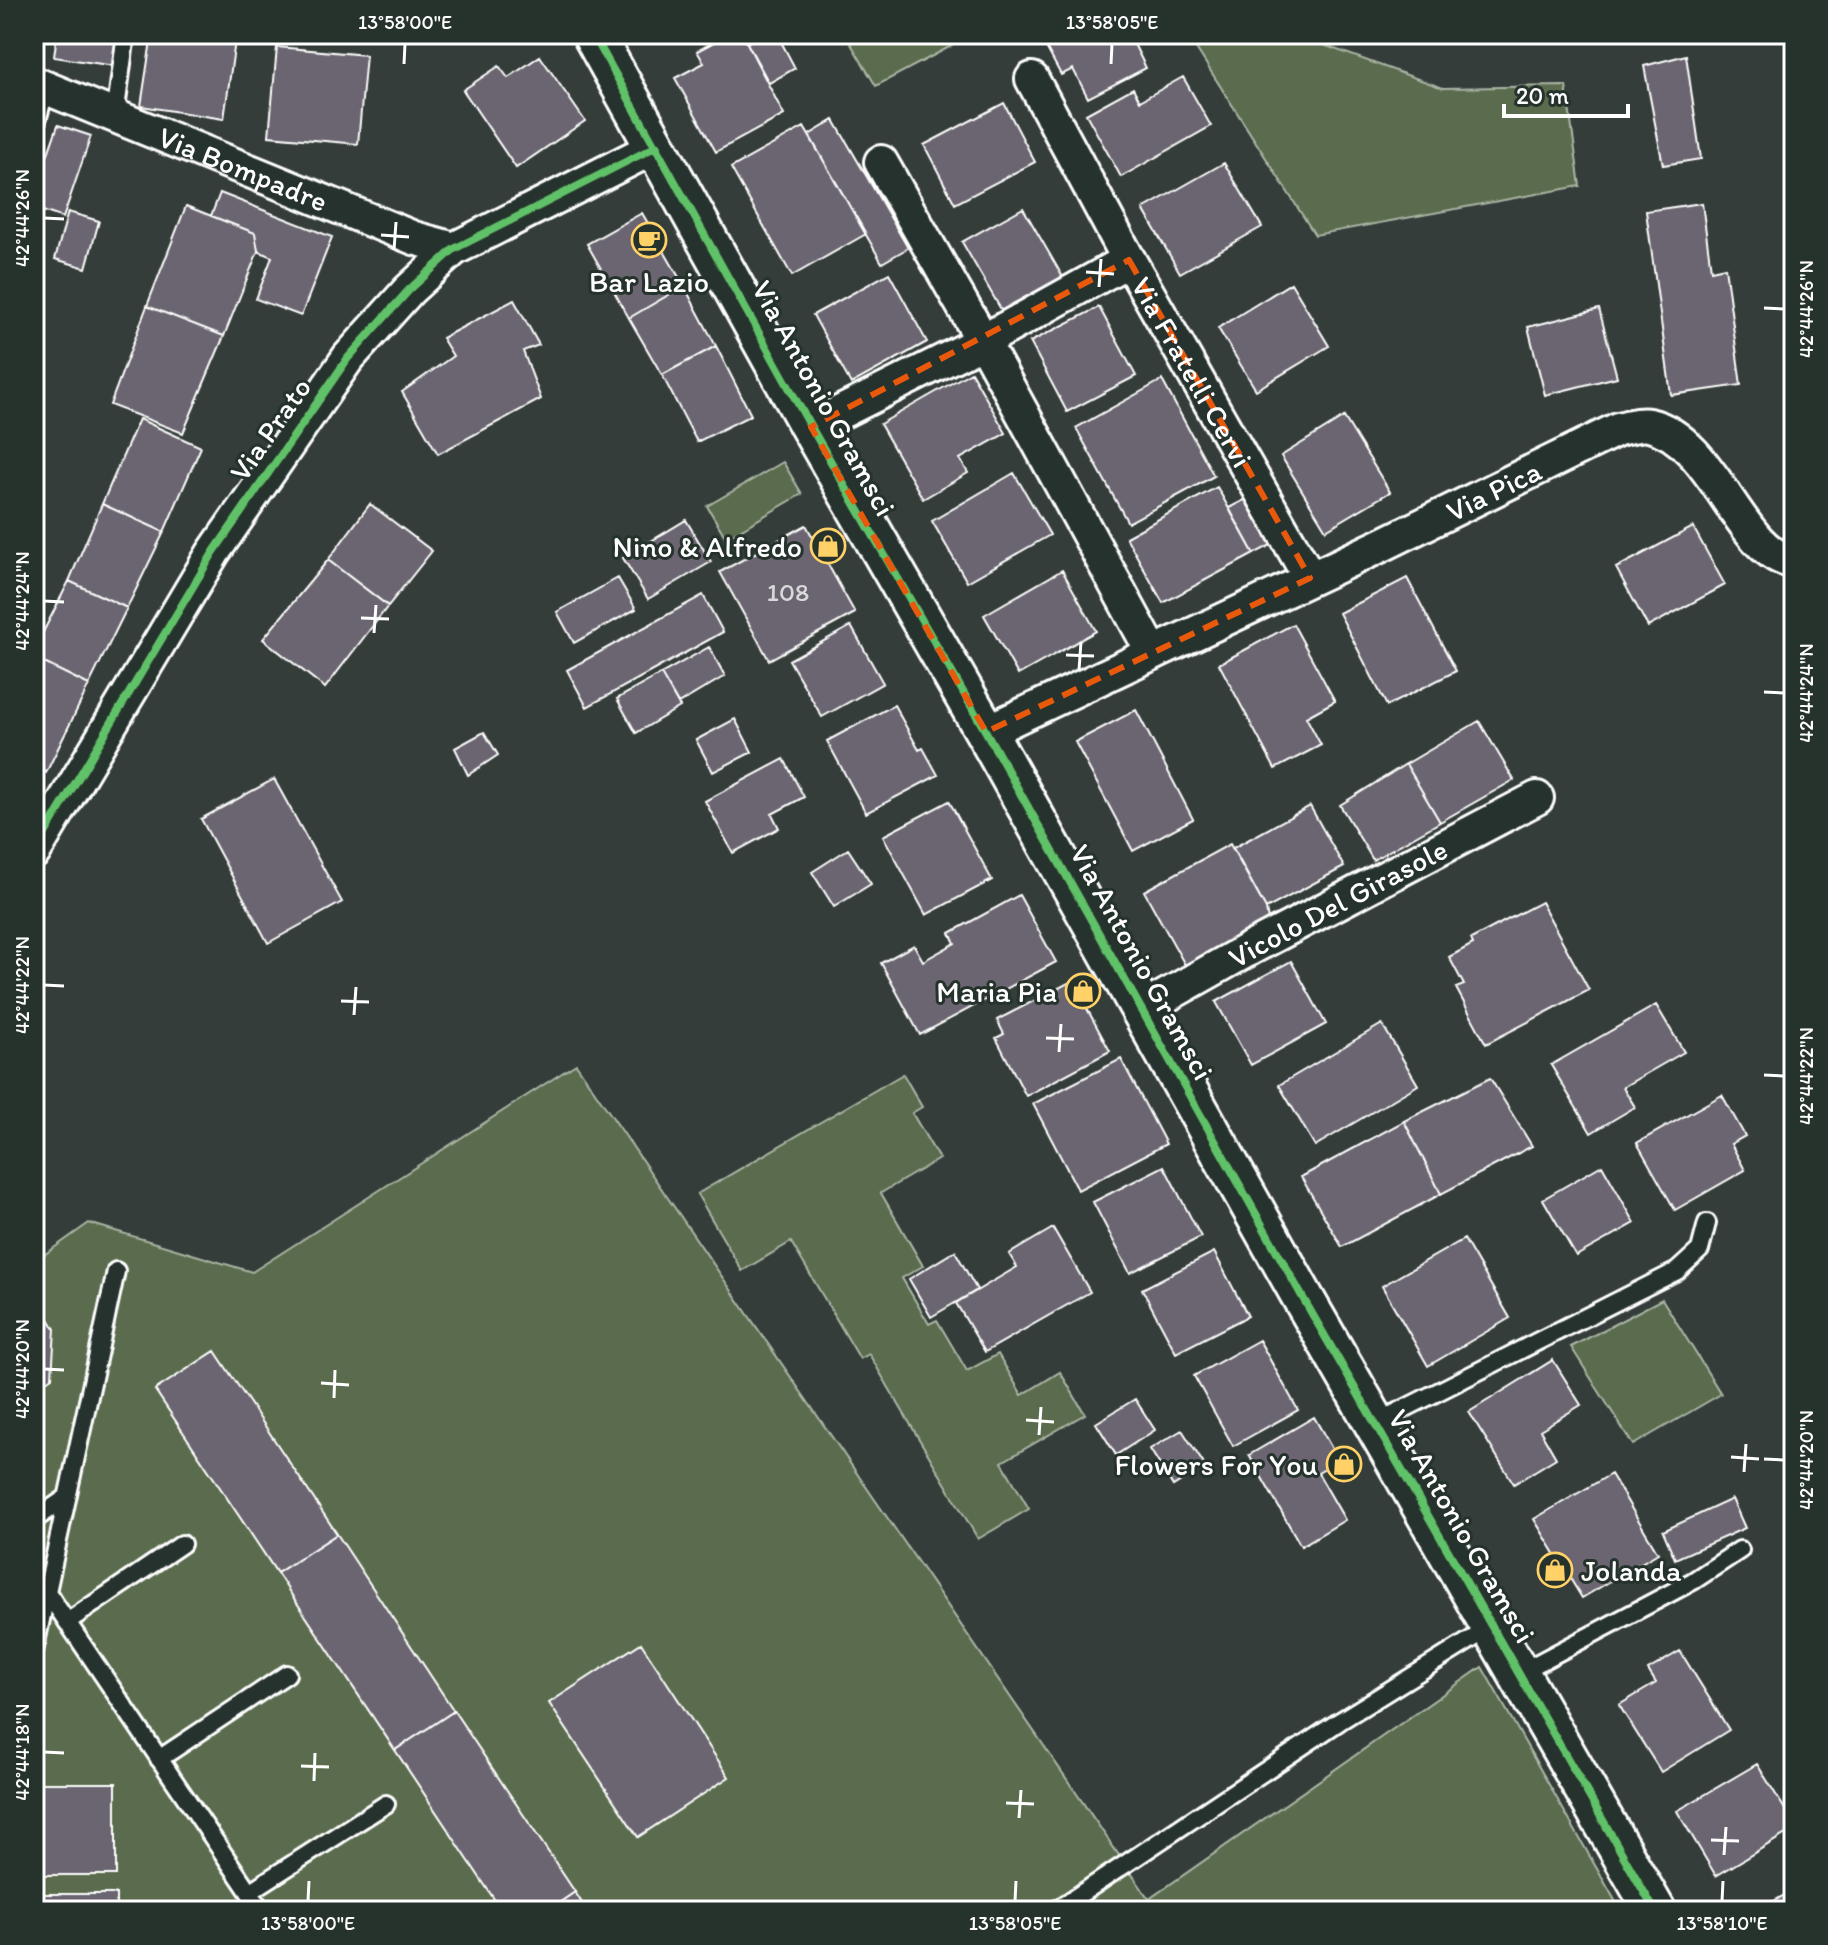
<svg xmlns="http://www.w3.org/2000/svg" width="1828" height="1945" font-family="Itim,sans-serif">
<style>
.green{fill:#5a6c4e;stroke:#acb6a6;stroke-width:2}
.building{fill:#6a656f;stroke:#fff;stroke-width:2}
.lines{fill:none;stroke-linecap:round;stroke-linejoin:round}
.service-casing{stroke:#fff;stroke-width:22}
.minor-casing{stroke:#fff;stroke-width:38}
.tertiary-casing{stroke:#fff;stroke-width:46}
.service{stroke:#26332d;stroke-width:16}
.minor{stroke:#26332d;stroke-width:32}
.tertiary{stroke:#26332d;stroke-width:40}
.cycleway-casing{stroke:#26332d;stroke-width:13}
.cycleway{stroke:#61c268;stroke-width:8}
.marked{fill:none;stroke:#e8590c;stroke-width:6;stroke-dasharray:16 10;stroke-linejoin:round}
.ticks{fill:none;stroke:#fff;stroke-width:3}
.labels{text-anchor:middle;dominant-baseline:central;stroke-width:6;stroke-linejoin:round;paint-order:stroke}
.number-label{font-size:26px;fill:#dad8db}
.street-label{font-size:30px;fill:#fff;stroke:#26332d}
.poi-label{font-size:30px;fill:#fff;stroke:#26332d;text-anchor:end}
.neatline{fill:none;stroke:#fff;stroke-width:3}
.ticks-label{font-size:20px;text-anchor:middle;fill:#fff}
</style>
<rect width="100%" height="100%" fill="#343d3a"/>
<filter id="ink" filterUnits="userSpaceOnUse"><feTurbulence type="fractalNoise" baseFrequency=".0125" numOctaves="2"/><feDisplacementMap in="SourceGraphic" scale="16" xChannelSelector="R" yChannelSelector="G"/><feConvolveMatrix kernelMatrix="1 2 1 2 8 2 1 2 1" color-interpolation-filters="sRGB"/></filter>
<g filter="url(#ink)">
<path class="green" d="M845,34H974L876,86Z
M1187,34H1316L1326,46L1443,88L1566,86L1580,186L1315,235Z
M783,462L802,494L726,538L707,506Z
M576,1064L1149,1899L1482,1667L1621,1911H34V1262L89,1223L252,1272Z
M903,1074L922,1107L912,1113L939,1159L881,1193L923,1266L902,1278L929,1324L937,1320L967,1371L998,1354L1022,1395L1060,1372L1085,1414L1002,1462L1029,1509L978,1539L869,1354L860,1359L791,1242L742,1271L697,1194Z
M1662,1299L1721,1394L1633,1445L1571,1347Z"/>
<path class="building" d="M57,34H120L115,66L54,57Z
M152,34H236L224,119L141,106Z
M729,34H741L747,43L784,115L716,152L675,78L704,63L697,51Z
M763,34H777L795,68L769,83L747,43Z
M1039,34H1129L1146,68L1088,98L1073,69L1061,75Z
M277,47L366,55L358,144L269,136Z
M1686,55L1701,159L1663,165L1644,66Z
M540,56L585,121L516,168L463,90L499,66L508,78Z
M1183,77L1211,126L1121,177L1086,114L1133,88L1140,101Z
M1004,103L1035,162L955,204L924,145Z
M834,120L908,248L882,263L809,135Z
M58,125L91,136L63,218L34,208V194Z
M804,127L866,234L792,276L731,168Z
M1224,163L1262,227L1180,273L1143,209Z
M220,193L332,237L301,316L256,299L272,257L258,251L255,233L211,216Z
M1702,203L1711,270L1725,267L1741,385L1671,395L1646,211Z
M186,206L255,233L258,251L224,336L147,306Z
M1023,208L1064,279L1003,313L962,242Z
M68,212L99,221L86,268L55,259Z
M642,213L684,286L629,318L587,244Z
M889,273L927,342L851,384L813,315Z
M1291,283L1329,346L1256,390L1218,328Z
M684,286L716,346L662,375L629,318Z
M514,300L539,345L523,351L541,399L438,454L402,392L453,356L442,338Z
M147,306L224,336L183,433L110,405Z
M1099,307L1136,376L1067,412L1030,342Z
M1599,309L1617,377L1545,395L1528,327Z
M716,346L751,415L697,442L662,375Z
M971,372L1006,433L960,459L968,473L923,499L880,424Z
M1162,380L1214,476L1128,523L1076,428Z
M1344,417L1390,492L1326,530L1281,456Z
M139,419L201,447L164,532L102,504Z
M1014,473L1050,535L967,582L932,521Z
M1217,487L1254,554L1163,603L1126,537Z
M1248,498L1273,544L1254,554L1229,508Z
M102,504L164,532L127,608L69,581Z
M370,504L432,551L388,606L328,560Z
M686,520L711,562L648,599L623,558Z
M806,525L855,613L769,660L720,572Z
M1693,527L1725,585L1648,627L1616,568Z
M328,560L388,606L325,688L263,639Z
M1062,570L1096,631L1018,675L984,615Z
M618,578L636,609L574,643L557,612Z
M1407,578L1456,671L1387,706L1339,613Z
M69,581L127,608L89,685L34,658V650Z
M703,595L723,632L587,707L567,670Z
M1293,624L1335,701L1306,717L1321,745L1275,769L1219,664Z
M851,626L883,683L822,717L789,660Z
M709,647L725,676L678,704L661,674Z
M34,658L89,685L46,773L34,767Z
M661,674L680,707L636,733L617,699Z
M894,705L919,750L923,748L938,775L866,813L827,741Z
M1136,710L1193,819L1133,851L1075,742Z
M735,719L752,752L713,772L696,740Z
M1479,721L1514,780L1440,822L1406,764Z
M484,732L498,755L468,775L455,748Z
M784,759L804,797L772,814L779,828L733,853L705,801Z
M1406,764L1440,822L1373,860L1340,805Z
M274,779L342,902L268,943L201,819Z
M949,801L992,880L926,915L883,836Z
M1310,806L1344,867L1266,909L1233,848Z
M1230,844L1266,909L1268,920L1185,965L1144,891Z
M848,849L871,884L834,907L812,872Z
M1019,895L1056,962L920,1035L881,963L914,945L923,961L955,943L950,933Z
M1541,902L1589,990L1486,1044L1456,988L1464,985L1449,957L1473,944L1471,939Z
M1291,961L1326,1024L1251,1065L1216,1002Z
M1072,981L1110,1051L1026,1096L996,1038L1004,1034L997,1020Z
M1656,1005L1684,1052L1623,1087L1635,1107L1591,1133L1551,1065Z
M1382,1024L1418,1085L1315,1146L1279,1085Z
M1121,1059L1166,1144L1078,1190L1033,1104Z
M1490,1078L1532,1146L1441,1194L1404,1121Z
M1722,1095L1745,1136L1731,1144L1745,1170L1675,1210L1637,1143Z
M1404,1121L1441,1194L1342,1247L1301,1177Z
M1602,1165L1635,1223L1576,1256L1543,1199Z
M1164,1166L1201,1237L1130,1273L1093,1202Z
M1053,1228L1090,1292L985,1352L956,1303L1017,1267L1009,1254Z
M1464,1239L1510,1318L1428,1366L1382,1286Z
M955,1251L977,1290L931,1317L909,1279Z
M1214,1252L1248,1316L1176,1353L1142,1289Z
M34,1293L55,1329L52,1377L34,1389Z
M1259,1340L1298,1410L1233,1446L1194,1376Z
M215,1351L337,1534L277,1573L155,1390Z
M1553,1360L1581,1405L1540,1430L1556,1458L1514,1484L1469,1412Z
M1135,1399L1155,1430L1116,1455L1096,1423Z
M1314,1417L1339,1461L1318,1473L1345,1520L1301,1546L1249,1455Z
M1182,1430L1205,1466L1173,1486L1150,1449Z
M1611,1474L1658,1553L1582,1598L1534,1519Z
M1732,1499L1745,1528L1675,1559L1663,1531Z
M337,1534L454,1711L395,1750L277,1573Z
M641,1643L729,1777L638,1837L549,1703Z
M1680,1651L1729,1730L1661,1772L1619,1705L1656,1683L1648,1670Z
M454,1711L575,1892L547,1911H502L395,1750Z
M1757,1764L1794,1824V1829L1716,1876L1677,1811Z
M38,1783H116V1875H38Z
M575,1892L587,1911H547Z
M1790,1892L1794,1898V1911H1756Z
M37,1894H116V1911H37Z"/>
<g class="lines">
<g class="service-casing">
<path id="service" d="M115,116L126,34
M34,131L46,88
M1376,1423L1677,1271L1700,1250L1707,1223
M34,1520L66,1498
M47,1592L262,1911
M67,1622L182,1544
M34,1652L116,1271
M1519,1673L1693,1581L1740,1550
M159,1759L287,1674
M249,1892L386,1804
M1055,1911L1340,1721L1493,1626"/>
</g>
<g class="minor-casing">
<g id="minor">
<path id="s1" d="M1032,79L1129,260L1310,578"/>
<path id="s2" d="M34,83L414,238L454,249"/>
<path d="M881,162L983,341L1153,653"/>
<path d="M811,427L983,341L1129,260"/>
<path id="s3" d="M986,732L1384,544L1618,429C1628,427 1640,423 1649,425C1715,439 1741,558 1794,561"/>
<path d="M34,852L213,553L348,358L409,290L454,249L657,146"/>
<path id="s4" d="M1141,1010L1251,948L1537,798"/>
</g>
</g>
<g class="tertiary-casing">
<path id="tertiary" d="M593,34L811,427L986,732L1303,1298L1655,1911"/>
</g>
<use href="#service" class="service"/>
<use href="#minor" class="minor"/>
<use href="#tertiary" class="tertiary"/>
<g class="cycleway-casing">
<path id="cycleway" d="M593,34L811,427L986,732L1303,1298L1655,1911
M34,852L213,553L348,358L409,290L454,249L657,146"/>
</g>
<use href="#cycleway" class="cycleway"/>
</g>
</g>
<path class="marked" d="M1129,260L1310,578L986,732L811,427Z"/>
<path class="ticks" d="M404,64L405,44M1111,64L1112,44M44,218L64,219M381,235L409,237M394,250L396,222M1086,272L1114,274M1099,287L1101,259M1764,308L1784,309M44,601L64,602M361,618L389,619M374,633L376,605M1066,655L1094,656M1079,670L1081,642M1764,692L1784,693M44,985L64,986M341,1001L369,1002M354,1015L356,987M1046,1038L1074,1039M1059,1052L1061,1024M1764,1075L1784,1076M44,1369L64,1370M321,1383L349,1385M334,1398L335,1370M1026,1420L1054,1422M1039,1435L1041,1407M1731,1457L1759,1459M1764,1459L1784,1460M1744,1472L1746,1444M44,1752L64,1753M301,1766L329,1767M314,1781L315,1753M1006,1803L1034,1804M1019,1818L1021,1790M1711,1840L1739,1841M1724,1855L1726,1827M308,1901L309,1881M1015,1901L1016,1881M1722,1901L1723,1881"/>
<defs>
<g id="cafe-ring" transform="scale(1.8)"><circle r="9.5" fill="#26332d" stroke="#ffd166" stroke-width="1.5"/><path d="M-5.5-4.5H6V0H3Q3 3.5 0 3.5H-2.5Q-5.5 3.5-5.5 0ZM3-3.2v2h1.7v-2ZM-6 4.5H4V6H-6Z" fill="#ffd166"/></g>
<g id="shop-ring" transform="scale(1.8)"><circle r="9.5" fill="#26332d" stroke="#ffd166" stroke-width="1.5"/><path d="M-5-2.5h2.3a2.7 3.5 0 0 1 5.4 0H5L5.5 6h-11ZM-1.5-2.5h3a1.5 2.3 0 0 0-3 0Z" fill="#ffd166"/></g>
</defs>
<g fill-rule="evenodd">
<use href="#cafe-ring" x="649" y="240"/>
<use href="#shop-ring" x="828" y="546"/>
<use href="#shop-ring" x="1083" y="991"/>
<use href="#shop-ring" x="1344" y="1464"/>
<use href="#shop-ring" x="1555" y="1570"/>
</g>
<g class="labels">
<g class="number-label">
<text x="788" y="592">108</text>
</g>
<g class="street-label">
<text stroke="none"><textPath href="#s2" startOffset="226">Via Bompadre</textPath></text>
<text stroke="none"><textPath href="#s1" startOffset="334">Via Fratelli Cervi</textPath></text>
<text transform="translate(824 398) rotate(61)">Via Antonio Gramsci</text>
<text transform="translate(270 429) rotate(-55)">Via Prato</text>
<text stroke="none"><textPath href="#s3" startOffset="562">Via Pica</textPath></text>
<text stroke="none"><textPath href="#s4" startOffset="224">Vicolo Del Girasole</textPath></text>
<text transform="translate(1142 962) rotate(61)">Via Antonio Gramsci</text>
<text transform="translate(1462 1526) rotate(60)">Via Antonio Gramsci</text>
</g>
<g class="poi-label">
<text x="649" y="281" text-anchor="middle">Bar Lazio</text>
<text x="802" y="546">Nino &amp; Alfredo</text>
<text x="1057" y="991">Maria Pia</text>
<text x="1318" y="1464">Flowers For You</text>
<text x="1581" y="1570" text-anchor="start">Jolanda</text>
</g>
</g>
<rect width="1828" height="1945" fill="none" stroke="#26332d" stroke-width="88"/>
<path d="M1504 104v12h124v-12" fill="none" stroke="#ffffff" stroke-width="4"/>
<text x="1516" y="104" font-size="24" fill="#ffffff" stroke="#26332d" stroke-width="6" paint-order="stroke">20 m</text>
<rect x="44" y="44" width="1740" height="1857" class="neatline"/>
<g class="ticks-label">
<text x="405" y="29">13°58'00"E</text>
<text x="1112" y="29">13°58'05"E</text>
<text transform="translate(22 218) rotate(-90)" y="7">42°44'26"N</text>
<text transform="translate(1806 309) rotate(-90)" y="7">42°44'26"N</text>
<text transform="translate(22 601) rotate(-90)" y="7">42°44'24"N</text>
<text transform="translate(1806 693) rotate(-90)" y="7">42°44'24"N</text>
<text transform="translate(22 985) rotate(-90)" y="7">42°44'22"N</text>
<text transform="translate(1806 1076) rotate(-90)" y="7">42°44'22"N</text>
<text transform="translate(22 1369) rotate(-90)" y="7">42°44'20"N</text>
<text transform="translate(1806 1460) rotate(-90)" y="7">42°44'20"N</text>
<text transform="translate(22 1752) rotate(-90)" y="7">42°44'18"N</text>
<text x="308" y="1930">13°58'00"E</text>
<text x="1015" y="1930">13°58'05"E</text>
<text x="1722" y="1930">13°58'10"E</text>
</g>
</svg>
